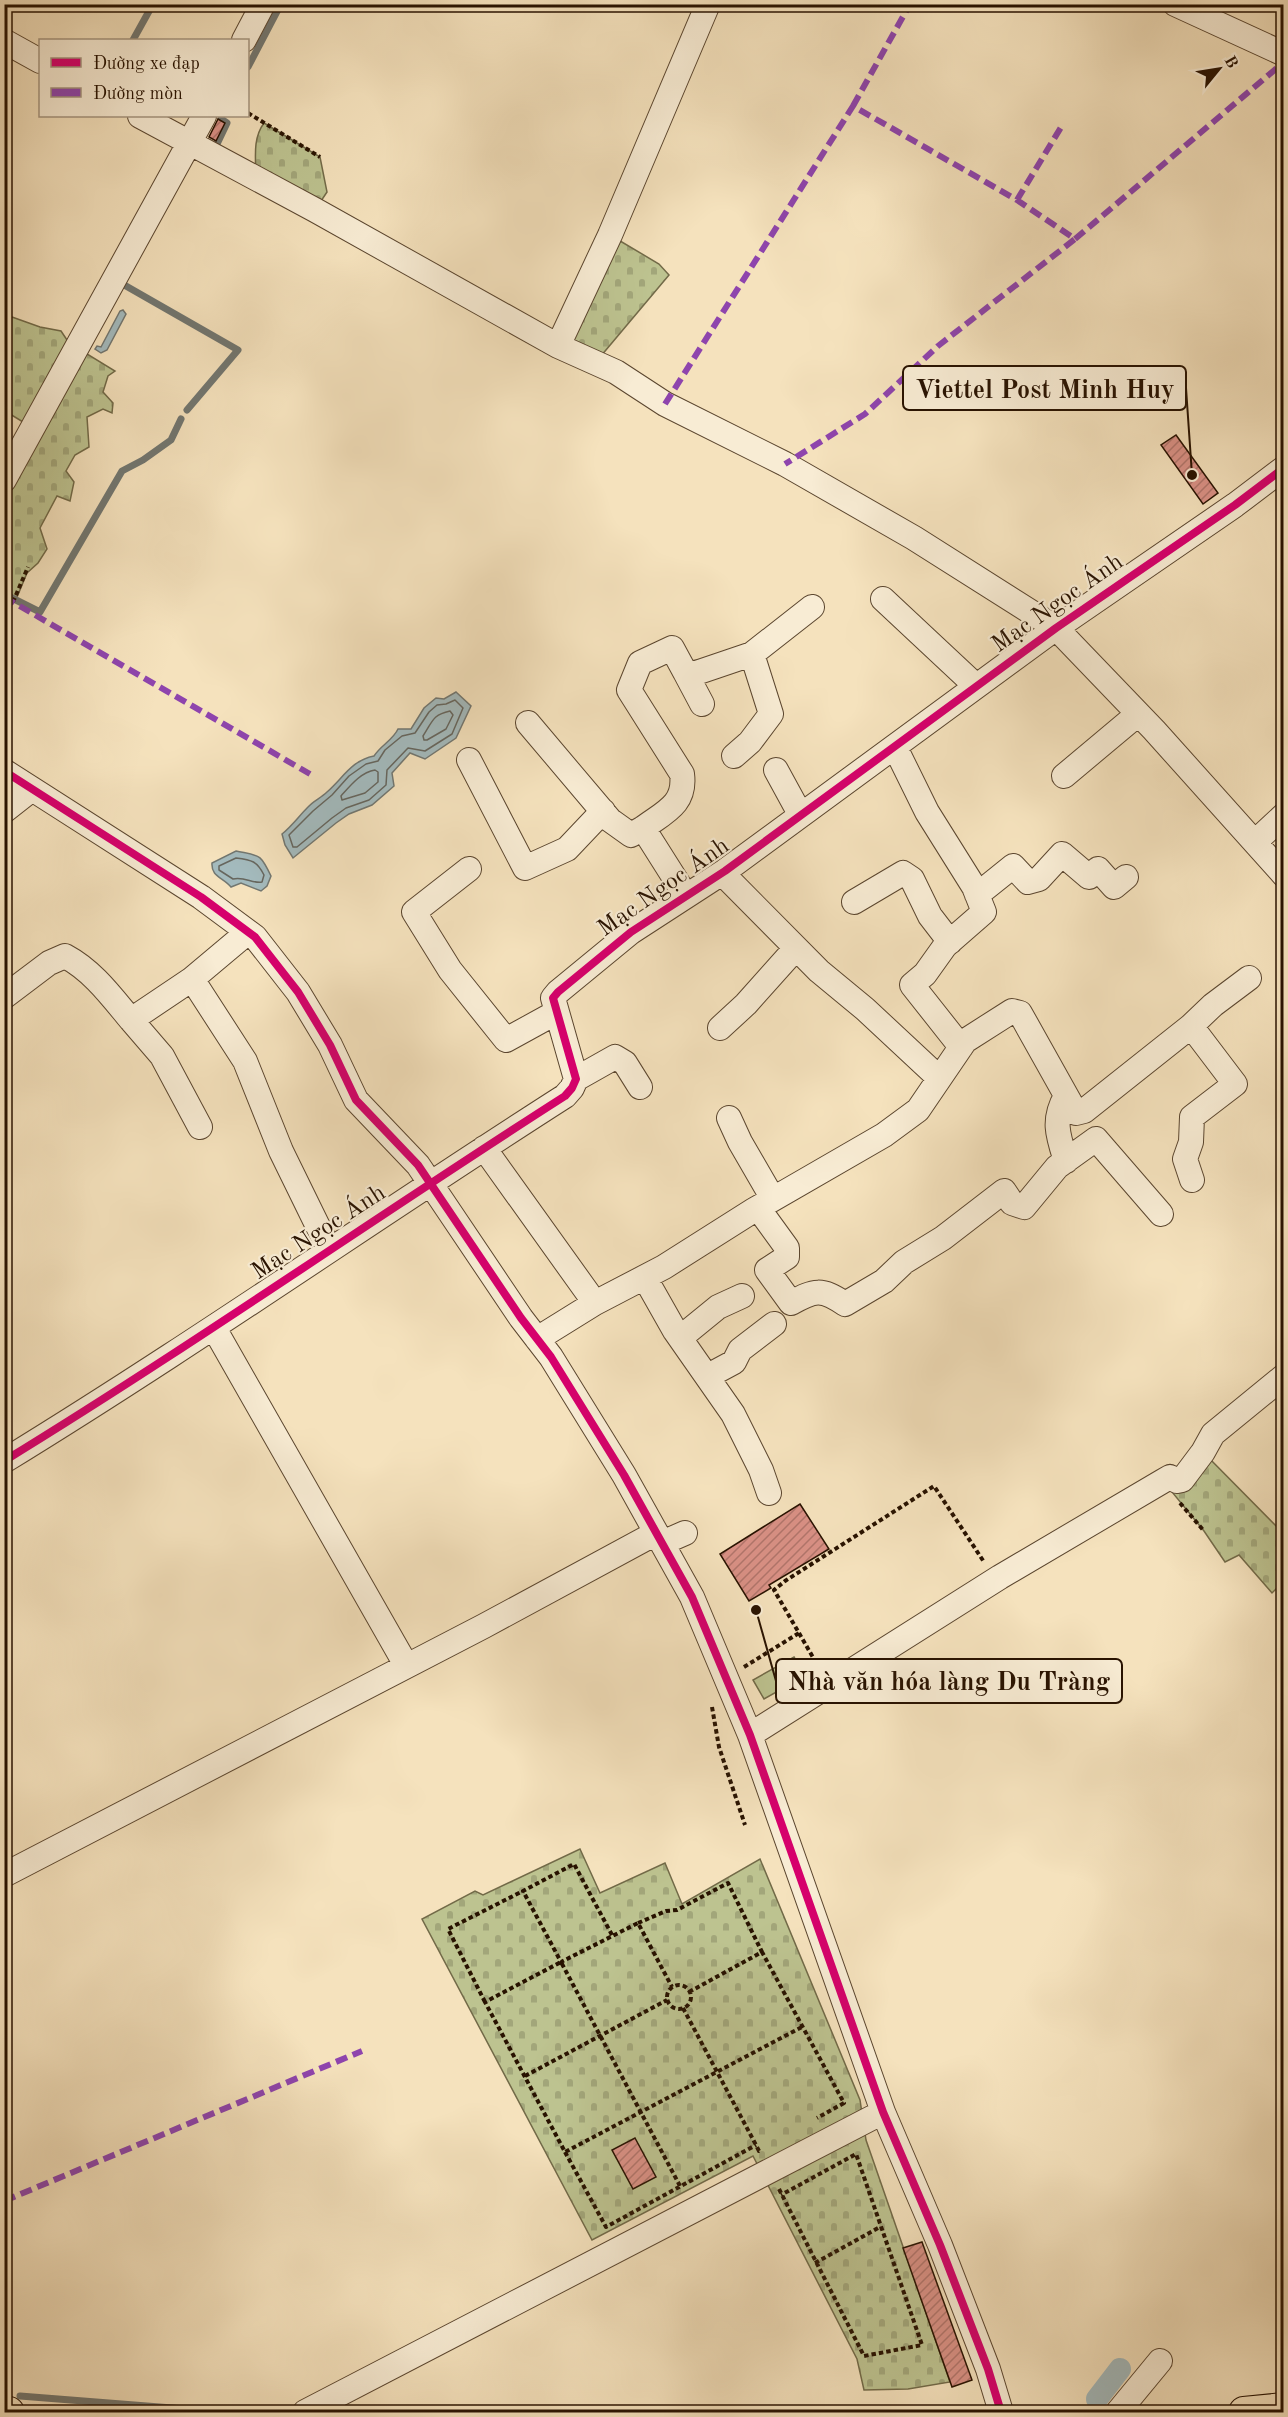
<svg xmlns="http://www.w3.org/2000/svg" width="1288" height="2417" font-family="'Old Standard TT',serif">
<style>
.cemetery{fill:url(#cemetery-stones);stroke:#726a48;stroke-width:1.5}
.pitch{fill:#bdc390;stroke:#726a48;stroke-width:1.5}
.water{fill:#a3babd;stroke:#727771;stroke-width:1.5}
.lines{fill:none;stroke-linecap:round;stroke-linejoin:round}
.shore{stroke:#66665e;stroke-width:1.5}
.stream{stroke:#727771;stroke-width:7}
.canal{stroke:#a3babd;stroke-width:22}
.building{fill:url(#building-hatch);stroke:#281200;stroke-width:1.5}
.minor-casing{stroke:#5b462f;stroke-width:26}
.major-casing{stroke:#281200;stroke-width:32}
.path{stroke:#281200;stroke-width:4;stroke-dasharray:4.5 3;stroke-linecap:butt}
.minor{stroke:#f8ecd4;stroke-width:24}
.major{stroke:#f5e2bd;stroke-width:30}
.quiet{stroke:#8e44ad;stroke-width:6;stroke-dasharray:12 6;stroke-linecap:butt}
.cycleway-casing{stroke:#f8ecd4;stroke-width:11}
.cycleway{stroke:#d6006c;stroke-width:8}
.labels{text-anchor:middle;dominant-baseline:central;stroke-width:4.5;stroke-linejoin:round;paint-order:stroke}
.street-label{font-size:24px;fill:#281200;stroke:#f8ecd4}
.leader{fill:none;stroke:#281200;stroke-width:2}
.callout-dot{fill:#281200;stroke:#f8ecd4;stroke-width:2}
.callout{fill:#f8ecd4;stroke:#281200;stroke-width:2}
.callout-label{font-size:26px;text-anchor:middle;font-weight:bold;fill:#281200}
</style>
<defs>
<pattern id="cemetery-stones" width="16" height="16" patternUnits="userSpaceOnUse" patternTransform="scale(1.5)"><rect width="16" height="16" fill="#bdc390"/><path d="M2 7V4a2 2 0 0 1 4 0v3zM10 15v-3a2 2 0 0 1 4 0v3z" fill="#a2a67a"/></pattern>
<pattern id="building-hatch" width="6" height="6" patternUnits="userSpaceOnUse" patternTransform="scale(1.5)"><rect width="6" height="6" fill="#da9186"/><path d="M-1 1l2-2M0 6l6-6M5 7l2-2" fill="none" stroke="#b1756b"/></pattern>
</defs>
<rect width="100%" height="100%" fill="#f5e2bd"/>
<filter id="stains"><feTurbulence type="fractalNoise" baseFrequency=".00333" numOctaves="4"/><feColorMatrix values="0 0 0 0 .2 0 0 0 0 .09 0 0 0 0 .02 0 0 0 .5 -.17"/></filter>
<radialGradient id="worn" r=".72"><stop offset=".6" stop-color="#630" stop-opacity="0"/><stop offset="1" stop-color="#630" stop-opacity=".3"/></radialGradient>
<path class="cemetery" d="M264,123L320,157L327,192L315,210L256,179C256,160 252,139 264,123Z
M610,235L659,264L669,275L595,363L558,346Z
M12,317L40,327L61,331L69,343L115,371L108,376L103,392L113,403L112,413L103,409L87,417L89,447L75,455L66,471L74,482L70,501L57,496L40,528L47,549L38,563L27,573L15,602L5,597V480L33,428L5,411V322Z
M1203,1452L1283,1533V1582L1272,1593L1239,1555L1225,1562L1204,1531L1163,1481Z
M580,1849L600,1893L665,1863L682,1904L760,1859L860,2100L866,2140L950,2382L908,2389L864,2390L857,2359L753,2156L592,2240L422,1919L475,1891L483,1895Z"/>
<path class="pitch" d="M794,1657L805,1676L764,1699L753,1680Z"/>
<path class="water" d="M123,310L126,314L107,350L101,353L95,349L97,346L101,347L120,311Z
M456,692L471,706L456,738L425,759L410,753L392,773L394,786L372,805L349,814L336,823L293,858L285,845L282,834C292,826 299,816 308,807C313,801 321,798 327,792C343,778 352,760 374,756C381,745 393,740 398,729H411L424,708L436,698L444,699Z
M236,851C260,856 260,853 271,876L267,886L261,891L241,883L231,887C223,877 211,877 212,863Z"/>
<g class="lines">
<path class="shore" d="M455,700L463,708L452,734L425,751L408,748L387,770L386,785L369,800L346,808L332,818L297,847H293L289,835L313,811L332,795L349,776L366,764L378,761L385,750L402,736L415,733L429,712L437,705L446,704Z
M450,711L453,715L446,729L427,740H424L423,736C433,721 432,715 450,711Z
M375,770L378,772V782L365,793L342,800L341,796C350,786 361,772 375,770Z
M236,858C252,860 257,861 264,875L262,882C253,884 244,876 233,879L219,870V866Z"/>
<path class="stream" d="M133,40L153,4
M248,67L281,4
M217,144L227,123L221,119L222,116
M119,282L238,350L187,410
M4,594L40,612L122,471L143,460L171,440L181,419
M20,2396L223,2412
M915,2412L970,2409"/>
<path class="canal" d="M1097,2399L1120,2369"/>
</g>
<path class="building" d="M218,119L225,123L216,141L209,137Z
M1176,435L1218,493L1203,504L1161,445Z
M800,1504L829,1549L769,1585L771,1588L749,1601L720,1554Z
M635,2138L656,2177L633,2189L612,2150Z
M922,2242L972,2380L952,2387L903,2248Z"/>
<g class="lines">
<g class="minor-casing">
<path id="minor" d="M1175,4L1284,54
M244,40L263,4
M4,41L40,61
M140,116L315,210L558,346L616,372L665,404L785,464L914,538L1056,628L1154,730L1284,875
M558,346L610,235L708,4
M4,480L204,116
M883,599L976,686
M752,654L812,607
M685,672L702,704
M528,723L610,820L631,835L643,828
M895,747L927,812L974,887L984,912L945,946L925,974L912,985L961,1047
M469,760L525,868L567,849L603,811
M776,770L800,814
M4,771L201,897L255,937L298,992L330,1045L356,1100L418,1165L521,1318L551,1357L624,1475L692,1597L750,1735L883,2112L940,2245L988,2369L1001,2412
M1064,776L1138,714
M4,811L32,789
M1255,842L1284,815
M469,869L414,912L450,970L506,1040L557,1012
M722,873L819,971L865,1009L939,1078
M977,895L1013,866L1028,882L1039,879L1062,854L1089,877L1098,869L1114,887L1126,877
M686,896L643,828C665,812 686,804 682,774L629,690L640,663L672,648L685,672L696,673L752,654L771,714L750,742L734,756
M854,902L903,873L912,879L930,916L950,942
M192,979L248,932
M4,997L49,963L65,956C93,971 111,996 131,1020L192,979L245,1061L281,1151L329,1249
M131,1020L162,1056L200,1127
M1191,1026L1213,1005L1249,978
M720,1028L746,1004L796,948
M576,1079L615,1057L625,1063L640,1087
M729,1118L740,1142L773,1199
M484,1148L595,1303
M1066,1161C1058,1136 1052,1120 1066,1096
M758,1208L787,1248V1257L767,1270L791,1303C815,1290 821,1288 845,1304L884,1281L904,1262L943,1238L1004,1191L1012,1203L1024,1207L1057,1167L1096,1139L1161,1214
M645,1278L675,1331L733,1414L761,1470L769,1493
M214,1328L406,1665
M680,1338L718,1307L742,1296
M537,1339L595,1303L664,1267L754,1210L884,1135L918,1110L965,1041L1012,1011L1020,1013L1076,1113L1084,1111L1191,1026L1235,1084L1192,1117L1191,1142L1185,1159L1192,1180
M708,1376L734,1362L740,1350L774,1324
M4,1461C195,1344 377,1216 565,1096L572,1088L576,1079L553,998L558,992L631,932L725,871L1056,628L1235,505L1284,468
M662,1543L685,1533
M750,1735L1000,1577L1163,1481L1170,1477L1177,1481L1182,1480L1203,1452L1213,1434L1284,1376
M4,1875L484,1626L656,1533
M305,2412L883,2112
M1118,2412L1160,2361"/>
</g>
<g class="major-casing">
<path id="major" d="M4,2412H9
M1244,2412L1284,2408"/>
</g>
<path class="path" d="M248,113L320,157
M13,602L28,567
M1180,1503L1204,1531
M799,1633L818,1666
M744,1667L799,1633L774,1590L785,1581L934,1486L984,1562
M712,1707L719,1747L745,1825
M638,1923L666,1911L677,1910L728,1883L762,1952
M612,1935L574,1864L523,1891L561,1962L638,1923L672,1987
M667 1997a12 12 0 1 1 24 0a12 12 0 1 1-24 0Z
M689,1992L762,1952L844,2103L817,2118
M485,2002L448,1929L523,1891
M683,2008L756,2145L759,2151L761,2150
M525,2076L667,2000
M565,2152L606,2227L756,2145
M680,2186L561,1962L485,2002L565,2152L802,2027
M779,2189L864,2356L922,2345L856,2154L781,2195
M815,2263L880,2227"/>
<use href="#minor" class="minor"/>
<use href="#major" class="major"/>
<path class="quiet" d="M853,106L910,4
M1017,200L1063,124
M1075,239L1284,62
M665,404L853,106L1017,200L1075,239L938,346L865,414L785,464
M4,597L310,774
M4,2201L362,2051"/>
<g class="cycleway-casing">
<path id="cycleway" d="M4,771L201,897L255,937L298,992L330,1045L356,1100L418,1165L521,1318L551,1357L624,1475L692,1597L750,1735L883,2112L940,2245L988,2369L1001,2412
M4,1461C195,1344 377,1216 565,1096L572,1088L576,1079L553,998L558,992L631,932L725,871L1056,628L1235,505L1284,468"/>
</g>
<use href="#cycleway" class="cycleway"/>
</g>
<g class="labels">
<g class="street-label">
<text transform="translate(1058 604) rotate(-35)">Mạc Ngọc Ánh</text>
<text transform="translate(664 888) rotate(-35)">Mạc Ngọc Ánh</text>
<text transform="translate(319 1233) rotate(-33)">Mạc Ngọc Ánh</text>
</g>
</g>
<path class="leader" d="M1192 475L1186 388M756 1610L776 1681"/>
<g class="callout-dot">
<circle cx="1192" cy="475" r="6"/>
<circle cx="756" cy="1610" r="6"/>
</g>
<g class="callout">
<rect x="903" y="366" width="283" height="44" rx="6"/>
<rect x="776" y="1659" width="346" height="44" rx="6"/>
</g>
<g class="callout-label">
<text x="1045" y="398">Viettel Post Minh Huy</text>
<text x="949" y="1690">Nhà văn hóa làng Du Tràng</text>
</g>
<rect width="1288" height="2417" fill="none" stroke="#f5e2bd" stroke-width="24"/>
<rect x="6" y="6" width="1276" height="2405" fill="none" stroke="#281200" stroke-width="3"/>
<rect x="12" y="12" width="1264" height="2393" fill="none" stroke="#281200" stroke-width="1.5"/>
<rect x="39" y="39" width="210" height="78" fill="#f8ecd4" stroke="#a5957f" stroke-width="1.5"/>
<rect x="51" y="58" width="30" height="9" fill="#d6006c" stroke="#a5957f" stroke-width="1.5"/>
<text x="93" y="69" font-size="18" fill="#281200">Đường xe đạp</text>
<rect x="51" y="88" width="30" height="9" fill="#8e44ad" stroke="#a5957f" stroke-width="1.5"/>
<text x="93" y="99" font-size="18" fill="#281200">Đường mòn</text>
<g transform="translate(1219 69) rotate(60)" stroke="#f8ecd4" stroke-width="4.5" paint-order="stroke">
<path d="M0-4.5L10 22L0 15L-10 22Z" fill="#281200"/>
<text y="-9" font-size="16" font-weight="bold" text-anchor="middle" fill="#281200">B</text>
</g>
<rect width="100%" height="100%" filter="url(#stains)"/>
<rect width="100%" height="100%" fill="url(#worn)"/>
</svg>
